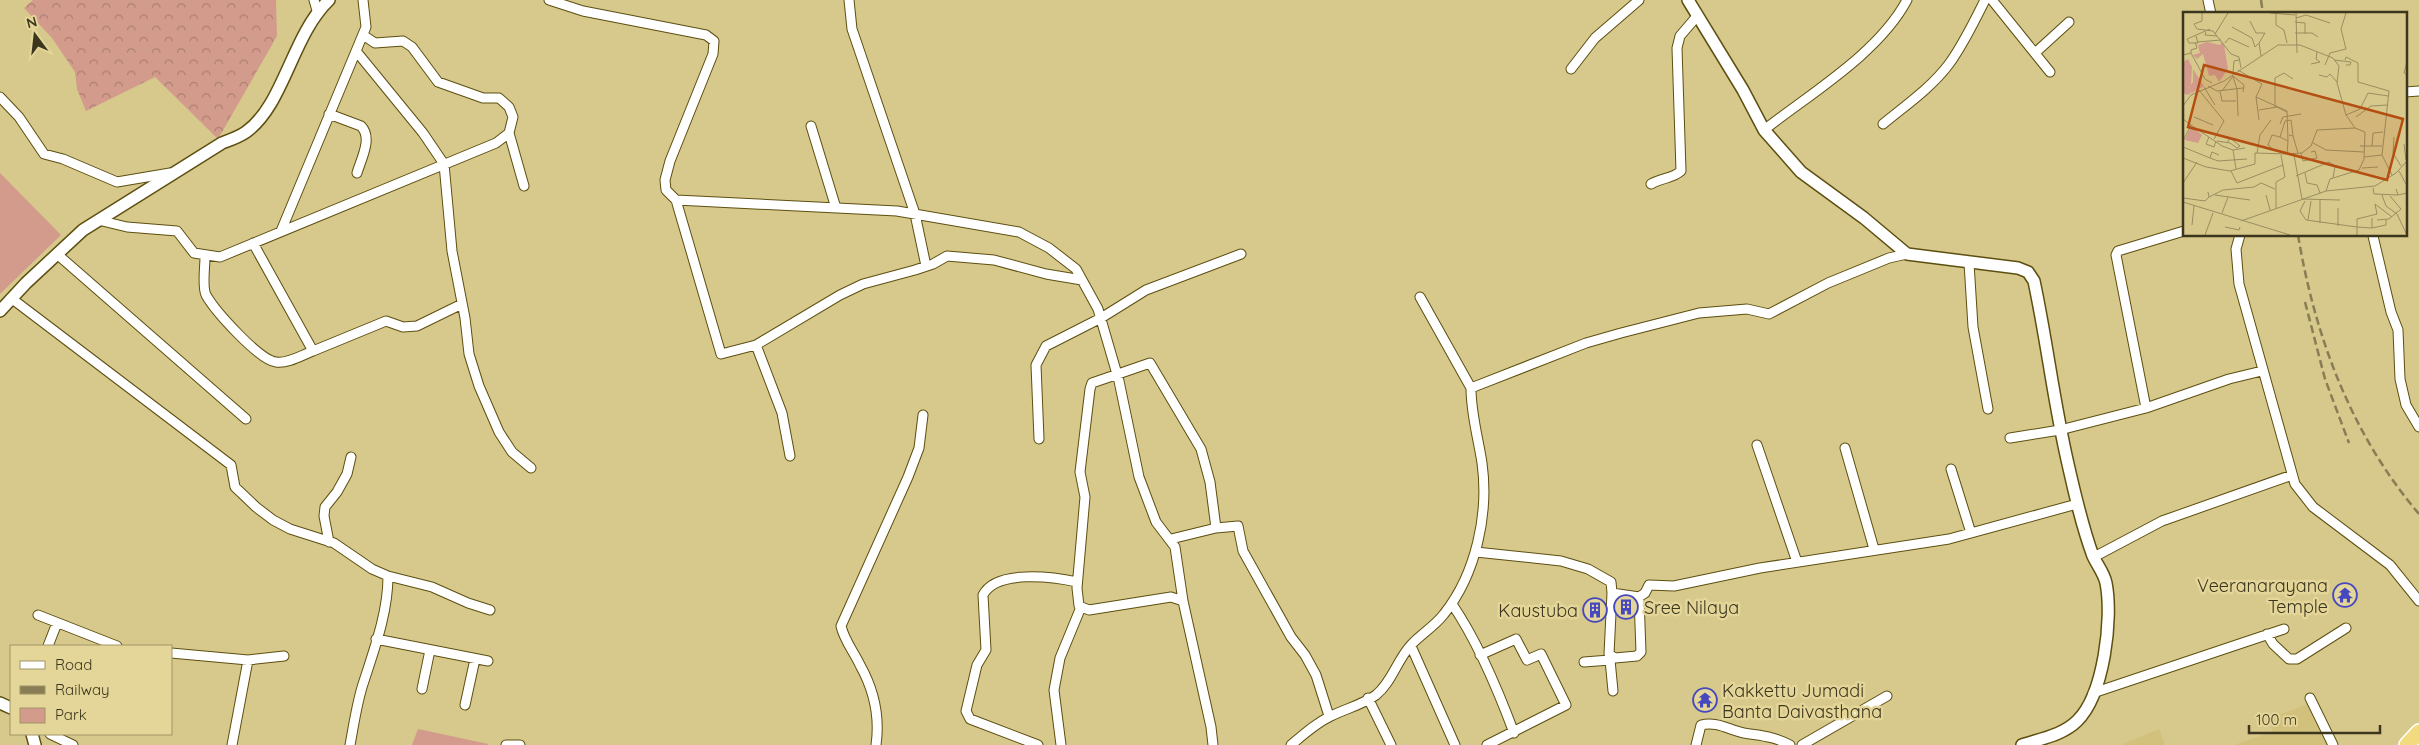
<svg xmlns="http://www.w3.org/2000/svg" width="2419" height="745" font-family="Quicksand,sans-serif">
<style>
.built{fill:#d2c17d}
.forest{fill:url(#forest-crowns)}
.green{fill:#d29b8c}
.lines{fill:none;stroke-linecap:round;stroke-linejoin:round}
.minor-casing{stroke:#5d4f10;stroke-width:11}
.tertiary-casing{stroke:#5d4f10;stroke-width:14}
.trunk-casing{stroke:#fff;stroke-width:18}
.minor{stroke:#fff;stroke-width:9}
.tertiary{stroke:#fff;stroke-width:11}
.trunk{stroke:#f2db7e;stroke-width:15}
.rail{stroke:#887d54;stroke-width:2.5;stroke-dasharray:8 4;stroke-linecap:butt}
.labels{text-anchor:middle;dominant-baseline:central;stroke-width:5;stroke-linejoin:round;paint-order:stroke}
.poi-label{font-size:18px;fill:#3c361e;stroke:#e4d598;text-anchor:end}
.inset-road{fill:none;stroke:#998e60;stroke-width:1}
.view{fill:#b44e11;fill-opacity:0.15;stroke:#b44e11;stroke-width:2.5}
.inset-edge{fill:none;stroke:#3c361e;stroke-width:2.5}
</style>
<defs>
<pattern id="forest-crowns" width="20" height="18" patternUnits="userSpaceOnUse" patternTransform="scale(1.25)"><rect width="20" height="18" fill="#d29b8c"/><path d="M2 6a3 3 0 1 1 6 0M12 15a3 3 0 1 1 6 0" fill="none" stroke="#ac7f72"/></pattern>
</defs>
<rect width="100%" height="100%" fill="#d7c88c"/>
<path class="built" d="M2310,703L2336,745H2234L2272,732L2271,718Z
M2159,729L2165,745H2121Z"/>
<path class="forest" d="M33,0H276L277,36L218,139L155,77L86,111L77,89L75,72L52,38L24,8Z"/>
<path class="green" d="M0,173L61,235L0,294Z
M418,729L488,744V745H412Z"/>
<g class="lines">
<g class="minor-casing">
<path id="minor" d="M314,0L318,14
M549,0L583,11L706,35L714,41L713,54L670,161L665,180L666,190L676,200L897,211L1019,232L1049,248L1076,269L1098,309L1119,381L1139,477L1156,522L1175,547L1183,601
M849,0L852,29L915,214L926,266
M1992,0L2050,72
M2208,0L2211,14
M363,35L375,43L403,41L412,47L438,82L483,98H499L509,107L513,117L509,133L524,186
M356,51L423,133L444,164L452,251L465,318L469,354L479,386L499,432L512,452L531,468
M2035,53L2069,22
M1571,69L1595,38L1639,0
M2405,92L2419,91
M0,97L19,117L44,154L63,159L117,182L170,173
M329,114L361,126C373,138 361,159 357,173
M1883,124C1906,105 1931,88 1949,64C1963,45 1974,22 1985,0
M811,126L836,208
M1764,130C1811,93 1879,53 1907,0
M1651,184C1663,177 1672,179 1681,171L1677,48L1680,36L1698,15
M676,200L721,354L756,345L840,295L863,284L915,270L933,264L947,256L994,260L1046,274L1082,280
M98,220L127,227L177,231L194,253L220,257L496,143L509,133
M281,231L366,27L363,0
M2240,235L2236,249L2239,284L2295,484L2313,507L2390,565L2419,601
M2373,236L2391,312L2398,330L2400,379L2406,405L2419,427
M253,243L313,351L386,321L403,327L417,326L462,304
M57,254L246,419
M205,257C205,267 202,287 206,295C215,311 259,360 276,362C288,364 302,355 313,351
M1969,263L1973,327L1988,409
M1420,297L1471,388
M11,298L231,465L235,487L256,507L273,520L290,529L334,543L372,569L388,576C388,612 375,647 364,681C357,701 354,724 350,745
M756,345L782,413L790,456
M2146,408L2116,255L2118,251L2184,231
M2010,438L2060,430L2146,408L2229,379L2262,371
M1039,439L1036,365L1046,346L1101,318L1146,290L1241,254
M1757,445L1797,562
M1845,448L1874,549
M1951,469L1971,533
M1216,528L1238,526L1243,551L1291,637L1305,655L1316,675L1329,716
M1171,539L1216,528L1210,482L1201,449L1150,363L1092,383L1090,389L1080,472L1085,497L1077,588L1079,606L1089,610L1171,597L1183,601L1211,727L1213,745
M329,542L324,516L325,507L337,492L347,474L351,457
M1476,552L1561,561L1588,569L1611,582L1612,593L1639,597L1645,593L1649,585L1674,586L1760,568L1949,539L2077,504
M2094,557L2162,521L2292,475
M388,576L432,587L468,603L490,610
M1612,593L1609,654L1615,658L1637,656L1641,652L1639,597
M1452,604C1478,642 1498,690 1514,733
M38,615L117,646
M2267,634L2273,644L2289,659H2297L2346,628
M376,639L488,661
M48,646L57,623
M1411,646L1455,745
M171,653L248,660L284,656
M1480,655L1516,639L1527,660L1541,654L1566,705L1487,745
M1612,656L1610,660L1613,691
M1584,662L1610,660
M422,689L430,650
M2093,693L2284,629
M1368,698L1391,745
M2310,698L2333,745
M465,705L475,659
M50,734L73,745
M232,745L248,660
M506,745H520
M876,745C880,717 874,690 860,665C854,652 844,640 841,626L908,477L919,448L923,415
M1038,745L970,719L966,711L977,665L986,650L983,595C996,569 1054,577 1077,582
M1061,745L1054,690L1060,658L1081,607
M1291,745C1304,734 1316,723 1331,716C1345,709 1364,704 1376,695C1392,682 1397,660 1411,645C1421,634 1435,626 1444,614C1476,574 1489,514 1482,463C1478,437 1471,414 1471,388L1586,343L1621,333L1699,313L1747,309L1769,314L1828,283L1889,258L1907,254
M1696,745L1701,725C1717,721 1729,730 1744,733C1762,736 1773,736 1790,745
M1802,745L1887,696"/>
</g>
<g class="tertiary-casing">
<path id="tertiary" d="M1688,0L1743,90L1764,130L1801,172L1864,218L1907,254L2018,268L2028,272L2034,281C2047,342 2054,404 2068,464C2075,495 2082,526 2093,556C2097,565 2104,573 2106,583C2113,618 2104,695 2077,721C2063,735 2040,739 2022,745
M0,311L26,283L83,230L222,143C230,140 239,137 246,132C284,105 292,35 329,0
M0,703L11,708
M32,734L35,745"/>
</g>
<g class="trunk-casing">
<path id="trunk" d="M2407,745L2419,732"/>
</g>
<use href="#minor" class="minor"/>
<use href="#tertiary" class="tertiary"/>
<use href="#trunk" class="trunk"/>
<path class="rail" d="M2261,0L2263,14
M2298,235C2315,337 2351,434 2419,514
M2305,302L2325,379L2349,443"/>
</g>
<defs>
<g id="temple-ring" transform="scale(1.25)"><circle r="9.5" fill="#e4d598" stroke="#4548be" stroke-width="1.5"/><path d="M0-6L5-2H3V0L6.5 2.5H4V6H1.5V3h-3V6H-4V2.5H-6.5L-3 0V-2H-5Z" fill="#4548be"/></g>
<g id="building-ring" transform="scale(1.25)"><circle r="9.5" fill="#e4d598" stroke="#4548be" stroke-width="1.5"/><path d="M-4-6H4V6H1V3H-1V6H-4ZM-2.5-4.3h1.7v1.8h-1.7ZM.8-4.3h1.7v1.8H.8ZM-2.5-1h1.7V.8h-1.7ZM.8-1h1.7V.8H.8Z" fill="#4548be"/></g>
</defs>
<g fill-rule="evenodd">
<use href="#temple-ring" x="2345" y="595"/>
<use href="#building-ring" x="1626" y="607"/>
<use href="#building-ring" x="1595" y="610"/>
<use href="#temple-ring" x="1705" y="700"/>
</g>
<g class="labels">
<g class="poi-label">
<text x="2328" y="585">Veeranarayana<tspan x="2328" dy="21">Temple</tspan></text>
<text x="1644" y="607" text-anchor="start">Sree Nilaya</text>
<text x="1578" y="610">Kaustuba</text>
<text x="1722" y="690" text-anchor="start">Kakkettu Jumadi<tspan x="1722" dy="21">Banta Daivasthana</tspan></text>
</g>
</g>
<g transform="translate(2183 12)">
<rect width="224" height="224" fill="#d7c88c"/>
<path d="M24,30L37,33L39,30L41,33L45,57L36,70L32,63L26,64L20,42L14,47L10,43L17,41L15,33ZM5,47L9,55L8,73L5,76L8,81L5,83L0,81V50ZM8,114L19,123L15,131L2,128Z" fill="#d29b8c"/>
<path d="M10,57L21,74L9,81L5,77L10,70Z" fill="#d29b8c"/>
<path class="inset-road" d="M19,1V9L11,12L14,17L30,19L48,42L56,45L58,56M87,1L112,3M93,1V13L101,18L104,31M113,1L114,41M113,6L123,3L147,11M67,9L73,21H82L76,31M112,10L122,11V22M49,15L69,26L72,35L76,31L78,44M23,20L22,23L34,24M112,21H129L135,25M32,22L45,1M13,24L15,31H6L4,27L27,17M14,30L38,28M42,31L46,26L66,35M8,41V38L14,36L12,30M0,43L8,41L22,67L29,71M151,48L168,50L167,53H163M162,48L163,45L175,51V70L206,79L199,143L209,163M224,50L221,61L224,63M128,52L137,50L133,47L134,40M142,53L147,41L163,37L158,17L163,1M55,58L79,72L73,85L104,99L105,129M50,60L51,49L56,48M136,63L144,65L147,62L154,70M50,64L61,73L60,80M50,65L54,77L55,104M25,74L34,79L60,76M21,75L32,93M16,78L41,109L31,127M37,79L39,89H53M39,79L50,64M73,85L76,108M0,94L8,83L41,69L95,33H117L150,46L156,54L154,71L163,103L172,116L182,120L181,147L176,158L147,167L143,179M92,96V66L101,61L110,67M76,98L94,95L104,100M163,103L177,97L185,81L205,84M11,105L30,113M173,105L188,94L204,93M0,107L8,113L0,129M97,112L100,105L118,102M8,113L39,134L50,138L62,136M110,124L115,141M26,125L23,132L31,135L33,129M211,125L210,141L218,154M34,129L47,131L54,136M44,131L47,126L57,134L54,136M130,131L143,138L181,140M221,132L223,148M177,134H199M189,134L190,121L200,120M0,135L27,146L29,140L36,143M50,138L53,157M92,139L85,133L89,123L97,125M74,141L77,123L88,108M118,141L120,149L134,146L132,139L128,140M104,142L119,141L128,134L134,118L172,116M111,143L119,187L157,188M181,145L199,143M0,146L23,155L47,159L72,152V141L104,142L105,129L97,125L102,109L108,108L110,124L106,123M27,146L35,149L64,147M179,156L195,155M48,159L54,171L100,153M216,159L224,174M122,161L124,171L134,173L137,181M113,164L146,150L152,154L150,166M0,171L14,150M190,176L191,182L215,183M213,177L215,183L224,181M32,183L67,188M83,183L87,198M199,183L203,194L214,202L224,223M26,185L40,178L71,175L78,171L92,177M0,186L22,189L26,185L25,180M137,188V211M122,189L117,199L123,208L174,215V223M0,190L107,223M93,196V170L102,165L98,143M155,196V214M39,201L45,185M189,206V216L203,213V208M125,208L128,189M194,208L206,207L218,197L207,184M58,209L143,179L192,174L213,161L224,149M9,213L11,194M42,215L56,218L57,215M189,216L174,215V207L194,202L192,192L209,205M22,223L30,201"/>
<path class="view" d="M21,53L220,107L204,168L5,115Z"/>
<rect width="224" height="224" class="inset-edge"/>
</g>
<rect x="10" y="645" width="162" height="90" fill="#e4d598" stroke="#a19567"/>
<rect x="20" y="661" width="25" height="8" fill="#ffffff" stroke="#a19567"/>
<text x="55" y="670" font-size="15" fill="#3c361e">Road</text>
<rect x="20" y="686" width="25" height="8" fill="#887d54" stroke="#a19567"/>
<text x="55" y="695" font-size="15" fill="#3c361e">Railway</text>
<rect x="20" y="708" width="25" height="15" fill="#d29b8c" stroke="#a19567"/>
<text x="55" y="720" font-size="15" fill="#3c361e">Park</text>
<g transform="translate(35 35) rotate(345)" stroke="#e4d598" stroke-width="4" paint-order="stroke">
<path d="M0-4L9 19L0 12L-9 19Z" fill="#3c361e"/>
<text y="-8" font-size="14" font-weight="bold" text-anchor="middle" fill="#3c361e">N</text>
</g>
<path d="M2249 725v8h131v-8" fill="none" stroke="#3c361e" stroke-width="2.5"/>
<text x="2256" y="725" font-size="15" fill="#3c361e" stroke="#e4d598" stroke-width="4" paint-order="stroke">100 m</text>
</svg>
